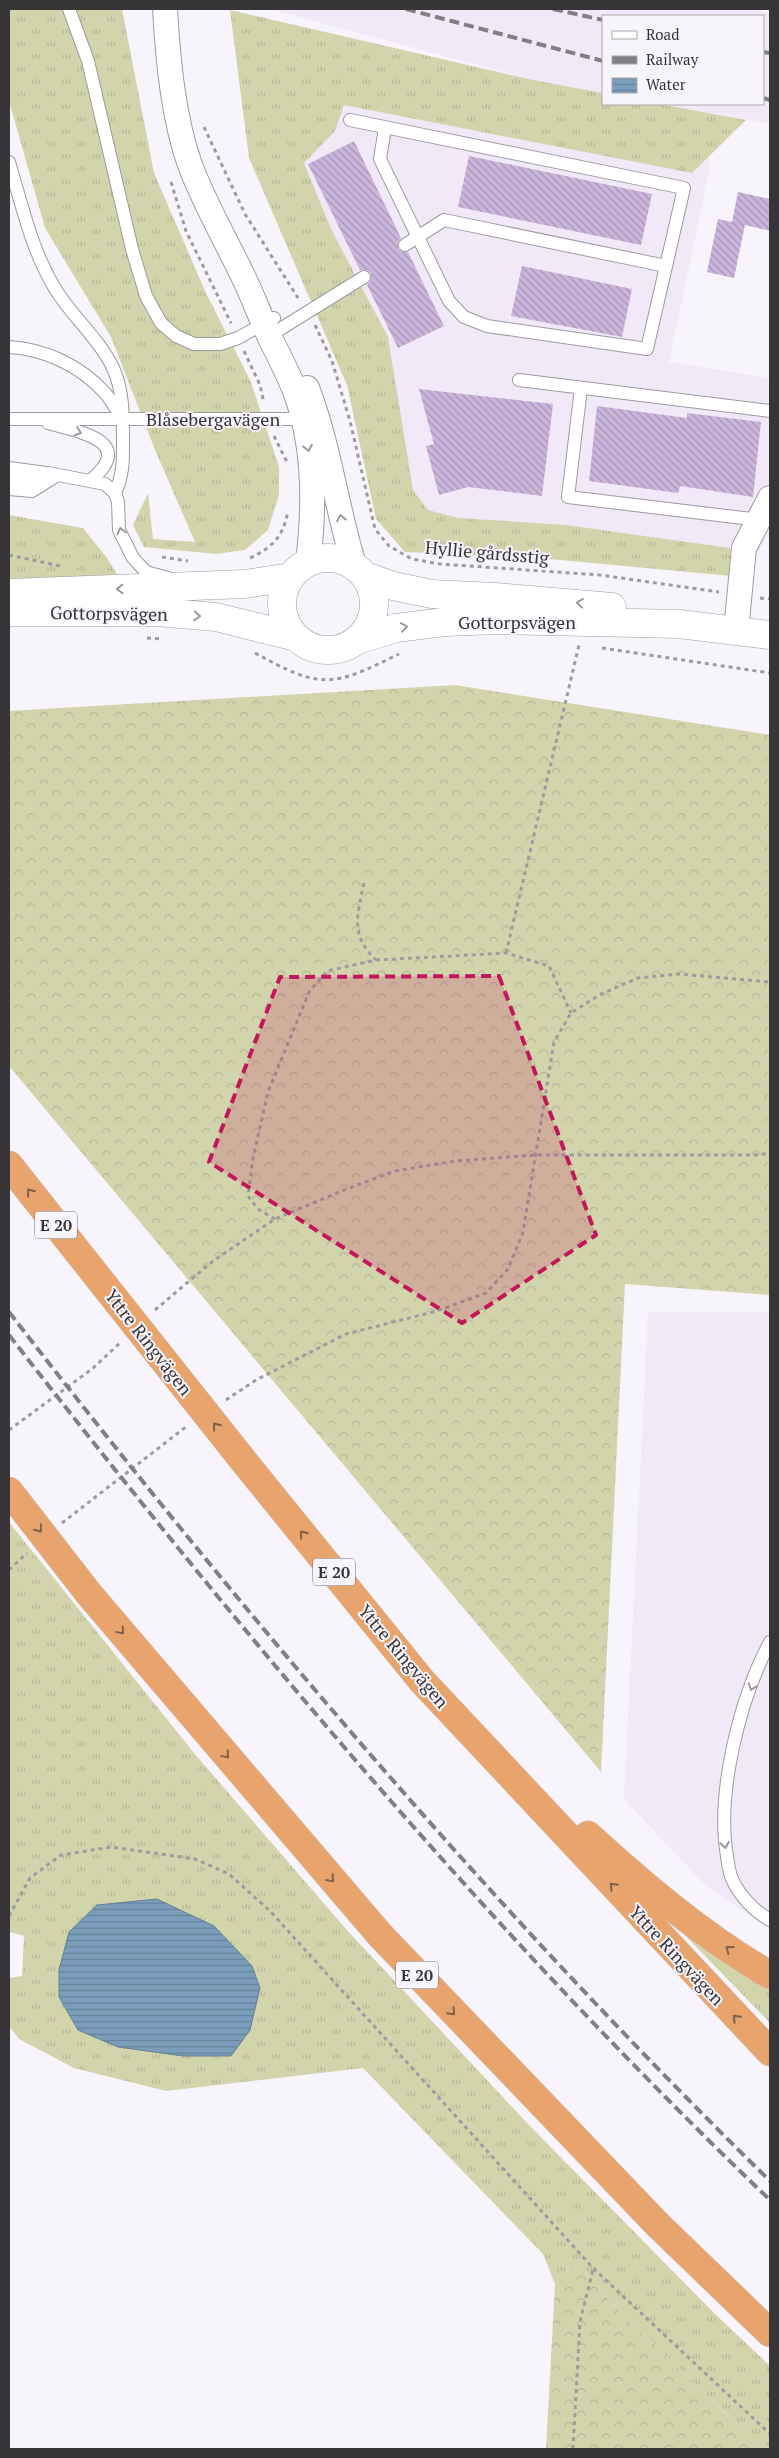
<svg xmlns="http://www.w3.org/2000/svg" width="779" height="2458" font-family="'PT Serif',serif">
<style>
.built{fill:#f1e9f8}
.grass{fill:url(#grass-tufts)}
.forest{fill:url(#forest-crowns)}
.water{fill:url(#water-rules);stroke:#667e94}
.building{fill:url(#building-back-hatch)}
.lines{fill:none;stroke-linecap:round;stroke-linejoin:round}
.lane-casing{stroke:#9e9aa1;stroke-width:14}
.street-casing{stroke:#9e9aa1;stroke-width:26}
.secondary-casing{stroke:#9e9aa1;stroke-width:29}
.highway-casing{stroke:#d3d3d3;stroke-width:29}
.path{stroke:#9e9ba0;stroke-width:3;stroke-dasharray:4 4;stroke-linecap:butt}
.lane{stroke:#fff;stroke-width:12}
.street{stroke:#fff;stroke-width:24}
.secondary{stroke:#fff;stroke-width:28}
.highway{stroke:#e8a46c;stroke-width:28}
.rail{stroke:#827f83;stroke-width:4;stroke-dasharray:10 5;stroke-linecap:butt}
.highway-bridge-casing{stroke:#d3d3d3;stroke-width:29;stroke-linecap:butt}
.highway-bridge{stroke:#e8a46c;stroke-width:28}
.oneway{stroke:#9b9a9c}
.oneway2{stroke:#7e614d}
.marked{fill:#c2185b;fill-opacity:0.2;stroke:#c2185b;stroke-width:4;stroke-dasharray:10 6;stroke-linejoin:round}
.labels{text-anchor:middle;dominant-baseline:central;stroke-width:4;stroke-linejoin:round;paint-order:stroke}
.shield{fill:#f8f4fb;stroke:#716e72;stroke-width:1}
.shield-label{font-size:16px;font-weight:bold;fill:#373538}
.street-label{font-size:18px;fill:#373538;stroke:#f8f4fb}
</style>
<defs>
<pattern id="grass-tufts" width="24" height="20" patternUnits="userSpaceOnUse" patternTransform="scale(1.25)"><rect width="24" height="20" fill="#d2d5ac"/><path d="M3 7l-1-3M5 7V3M7 7l1-3M15 17l-1-3M17 17v-4M19 17l1-3" fill="none" stroke="#b5b795"/></pattern>
<pattern id="forest-crowns" width="20" height="18" patternUnits="userSpaceOnUse" patternTransform="scale(1.25)"><rect width="20" height="18" fill="#d2d5ac"/><path d="M2 6a3 3 0 1 1 6 0M12 15a3 3 0 1 1 6 0" fill="none" stroke="#b5b795"/></pattern>
<pattern id="water-rules" width="6" height="5" patternUnits="userSpaceOnUse" patternTransform="scale(1.25)"><rect width="6" height="5" fill="#7a9ebb"/><path d="M0 2.5h6" fill="none" stroke="#658299"/></pattern>
<pattern id="building-back-hatch" width="6" height="6" patternUnits="userSpaceOnUse" patternTransform="scale(1.25)"><rect width="6" height="6" fill="#cbb5dc"/><path d="M-1 5l2 2M0 0l6 6M5-1l2 2" fill="none" stroke="#a694b3"/></pattern>
</defs>
<rect width="100%" height="100%" fill="#f8f4fb"/>
<path class="built" d="M270,9H749L770,13V124L660,104H763V16H603V93L533,80Z
M289,52L710,144L709,172L669,362L770,378V532L754,559L466,533L423,519L307,230Z
M648,1312H770V1930L705,1885L624,1799Z"/>
<path class="grass" d="M9,9H122L154,173L205,291L251,382L279,467V495L268,530L245,550L216,554L144,547L133,525L148,493L153,539L195,542L155,450L111,337L45,228L9,101Z
M230,10L533,80L603,93V104H660L746,120L692,173L344,105L335,131L304,163L332,231L388,337L413,490L428,510L458,518L566,525L730,548L731,576L539,558L405,552L376,519L347,385L249,158Z
M9,515L83,528L107,558L120,579L9,583Z
M9,1522L194,1753L346,1929L528,2124L713,2312L770,2366V2449H763L615,2307L584,2271L571,2267L555,2284L543,2254L363,2068L166,2091L74,2068L19,2039L9,2026V1978L22,1976L24,1936L9,1932Z
M672,1922L770,1987V2023Z"/>
<path class="forest" d="M455,685L770,735V1295L625,1284L601,1772L9,1066V711Z
M571,2267L584,2271L615,2307L763,2449H546L555,2284Z"/>
<path class="water" d="M157,1899L214,1926L252,1966L260,1988L250,2030L231,2056H183L118,2047L78,2030L59,1997V1970L69,1932L97,1905Z"/>
<path class="building" d="M354,141L401,238L398,242V249L402,252H408L444,326L398,348L367,285L371,280V273L367,270H360L308,164Z
M469,156L652,194L641,245L458,207Z
M738,192L770,199V231L745,225L734,278L707,272L718,219L732,222Z
M522,266L632,289L622,337L511,316Z
M419,389L553,404L542,496L468,487L439,495L426,446L434,444Z
M597,406L687,418V413L761,422L753,497L680,486L678,493L589,481Z"/>
<g class="lines">
<g class="lane-casing">
<path id="lane" d="M69,9L88,61L132,249L146,296L161,323L176,336L194,344H220L238,338L274,318
M350,120L684,188L647,349L487,326L464,317L449,301L380,159L385,128
M9,162C22,205 31,248 54,287C71,316 100,339 114,370C123,391 123,415 123,438C123,459 124,473 115,493
M405,245L444,220L666,266
M269,336L364,277
M9,347C45,349 81,366 105,393C112,401 117,411 123,419
M519,380L770,411
M581,388L568,497L760,520
M9,419H306
M48,423C79,432 137,441 91,480
M9,468L46,473
M9,479L29,481L48,473L105,484L115,493L118,502L119,530L133,558L146,572L168,578
M9,489L32,491L56,476
M770,1642C740,1698 716,1793 727,1856C728,1863 729,1872 732,1879C739,1895 754,1911 770,1920"/>
</g>
<g class="street-casing">
<path id="street" d="M165,9C168,59 173,117 190,165C204,202 223,235 240,270C252,293 260,317 271,340C279,356 288,373 295,391C315,445 315,506 308,562
M307,388C329,445 336,506 354,565
M736,631L744,548L770,498"/>
</g>
<g class="secondary-casing">
<path id="secondary" d="M282 604a46 46 0 1 1 92 0a46 46 0 1 1-92 0Z
M365,576L393,586L432,594L495,597L612,607
M9,593L245,584L291,577
M9,612H156L216,617L296,637
M357,640L396,628L445,622L498,620L679,624L770,635"/>
</g>
<g class="highway-casing">
<path id="highway" d="M9,1165L104,1285
M246,1464L422,1681L770,2052
M89,1594L380,1935L658,2225L770,2333
M588,1835C644,1886 704,1937 770,1975"/>
</g>
<path class="path" d="M204,127L245,214L298,298
M171,182L186,231L231,323
M315,325L332,361L350,421L375,529L389,546L412,559L440,564L600,575L719,592
M244,351L260,385L264,403
M274,436L288,464
M9,555L60,566
M162,557L188,561
M250,558C273,547 283,537 288,511
M760,598L770,599
M147,638L163,639
M602,648L770,673
M255,653C322,690 332,687 399,654
M364,883C357,916 350,935 376,960
M506,953L579,645
M275,1219L258,1209L248,1196L253,1158L268,1092L309,992L327,971L376,960L506,953L549,966L571,1013
M155,1310L213,1261L275,1219L344,1190L395,1171L455,1161L535,1155H758L770,1153
M226,1400L256,1380L346,1334L437,1311L486,1293L508,1269L523,1232L554,1042L571,1013L601,994L638,978L679,974L770,982
M9,1430L92,1369L121,1342
M62,1523L187,1426
M9,1570L27,1553
M9,1916L30,1878L61,1855L111,1847L195,1859L229,1874L270,1911L593,2268L770,2434
M573,2449L580,2322L593,2269"/>
<use href="#lane" class="lane"/>
<use href="#street" class="street"/>
<use href="#secondary" class="secondary"/>
<use href="#highway" class="highway"/>
<path class="rail" d="M406,9L603,61
M553,9L603,20
M763,52L770,53
M763,98L770,100
M9,1312C245,1616 494,1911 770,2181
M9,1335C245,1638 492,1934 770,2200"/>
<g class="highway-bridge-casing">
<path id="highway-bridge" d="M104,1285L246,1464
M9,1491L89,1594"/>
</g>
<use href="#highway-bridge" class="highway-bridge"/>
</g>
<defs><path id="oneway-chevron" d="M-2-3.5L2.5 0L-2 3.5" fill="none" stroke-width="1.6" stroke-linecap="round" stroke-linejoin="round" transform="scale(1.25)"/></defs>
<g class="oneway">
<use href="#oneway-chevron" transform="translate(78 432) rotate(19)"/>
<use href="#oneway-chevron" transform="translate(308 448) rotate(79)"/>
<use href="#oneway-chevron" transform="translate(341 518) rotate(-102)"/>
<use href="#oneway-chevron" transform="translate(121 531) rotate(-105)"/>
<use href="#oneway-chevron" transform="translate(120 589) rotate(178)"/>
<use href="#oneway-chevron" transform="translate(580 603) rotate(-174)"/>
<use href="#oneway-chevron" transform="translate(197 616) rotate(5)"/>
<use href="#oneway-chevron" transform="translate(404 627) rotate(-8)"/>
<use href="#oneway-chevron" transform="translate(752 1687) rotate(110)"/>
<use href="#oneway-chevron" transform="translate(725 1845) rotate(80)"/>
</g>
<g class="oneway2">
<use href="#oneway-chevron" transform="translate(30 1192) rotate(-128)"/>
<use href="#oneway-chevron" transform="translate(216 1426) rotate(-128)"/>
<use href="#oneway-chevron" transform="translate(39 1529) rotate(52)"/>
<use href="#oneway-chevron" transform="translate(303 1534) rotate(-129)"/>
<use href="#oneway-chevron" transform="translate(121 1631) rotate(50)"/>
<use href="#oneway-chevron" transform="translate(226 1755) rotate(50)"/>
<use href="#oneway-chevron" transform="translate(331 1879) rotate(49)"/>
<use href="#oneway-chevron" transform="translate(613 1886) rotate(-133)"/>
<use href="#oneway-chevron" transform="translate(729 1949) rotate(-144)"/>
<use href="#oneway-chevron" transform="translate(452 2012) rotate(47)"/>
<use href="#oneway-chevron" transform="translate(736 2018) rotate(-133)"/>
</g>
<path class="marked" d="M499,976L596,1235L462,1323L209,1162L280,977Z"/>
<g class="labels">
<g class="shield">
<rect x="35" y="1211.5" width="42" height="27" rx="4"/>
<rect x="313" y="1558.5" width="42" height="27" rx="4"/>
<rect x="396" y="1961.5" width="42" height="27" rx="4"/>
</g>
<g class="shield-label">
<text x="56" y="1225">E 20</text>
<text x="334" y="1572">E 20</text>
<text x="417" y="1975">E 20</text>
</g>
<g class="street-label">
<text x="213" y="419">Blåsebergavägen</text>
<text transform="translate(487 552) rotate(5)">Hyllie gårdsstig</text>
<text transform="translate(109 613) rotate(1)">Gottorpsvägen</text>
<text x="517" y="622">Gottorpsvägen</text>
<text transform="translate(149 1342) rotate(52)">Yttre Ringvägen</text>
<text transform="translate(404 1656) rotate(50)">Yttre Ringvägen</text>
<text transform="translate(677 1955) rotate(47)">Yttre Ringvägen</text>
</g>
</g>
<rect width="779" height="2458" fill="none" stroke="#373538" stroke-width="20"/>
<rect x="602" y="15" width="162" height="90" fill="#f8f4fb" stroke="#aba8ad"/>
<rect x="612" y="31" width="25" height="8" fill="#ffffff" stroke="#aba8ad"/>
<text x="646" y="40" font-size="15" fill="#373538">Road</text>
<rect x="612" y="56" width="25" height="8" fill="#827f83" stroke="#aba8ad"/>
<text x="646" y="65" font-size="15" fill="#373538">Railway</text>
<rect x="612" y="78" width="25" height="15" fill="url(#water-rules)" stroke="#aba8ad"/>
<text x="646" y="90" font-size="15" fill="#373538">Water</text>
</svg>
